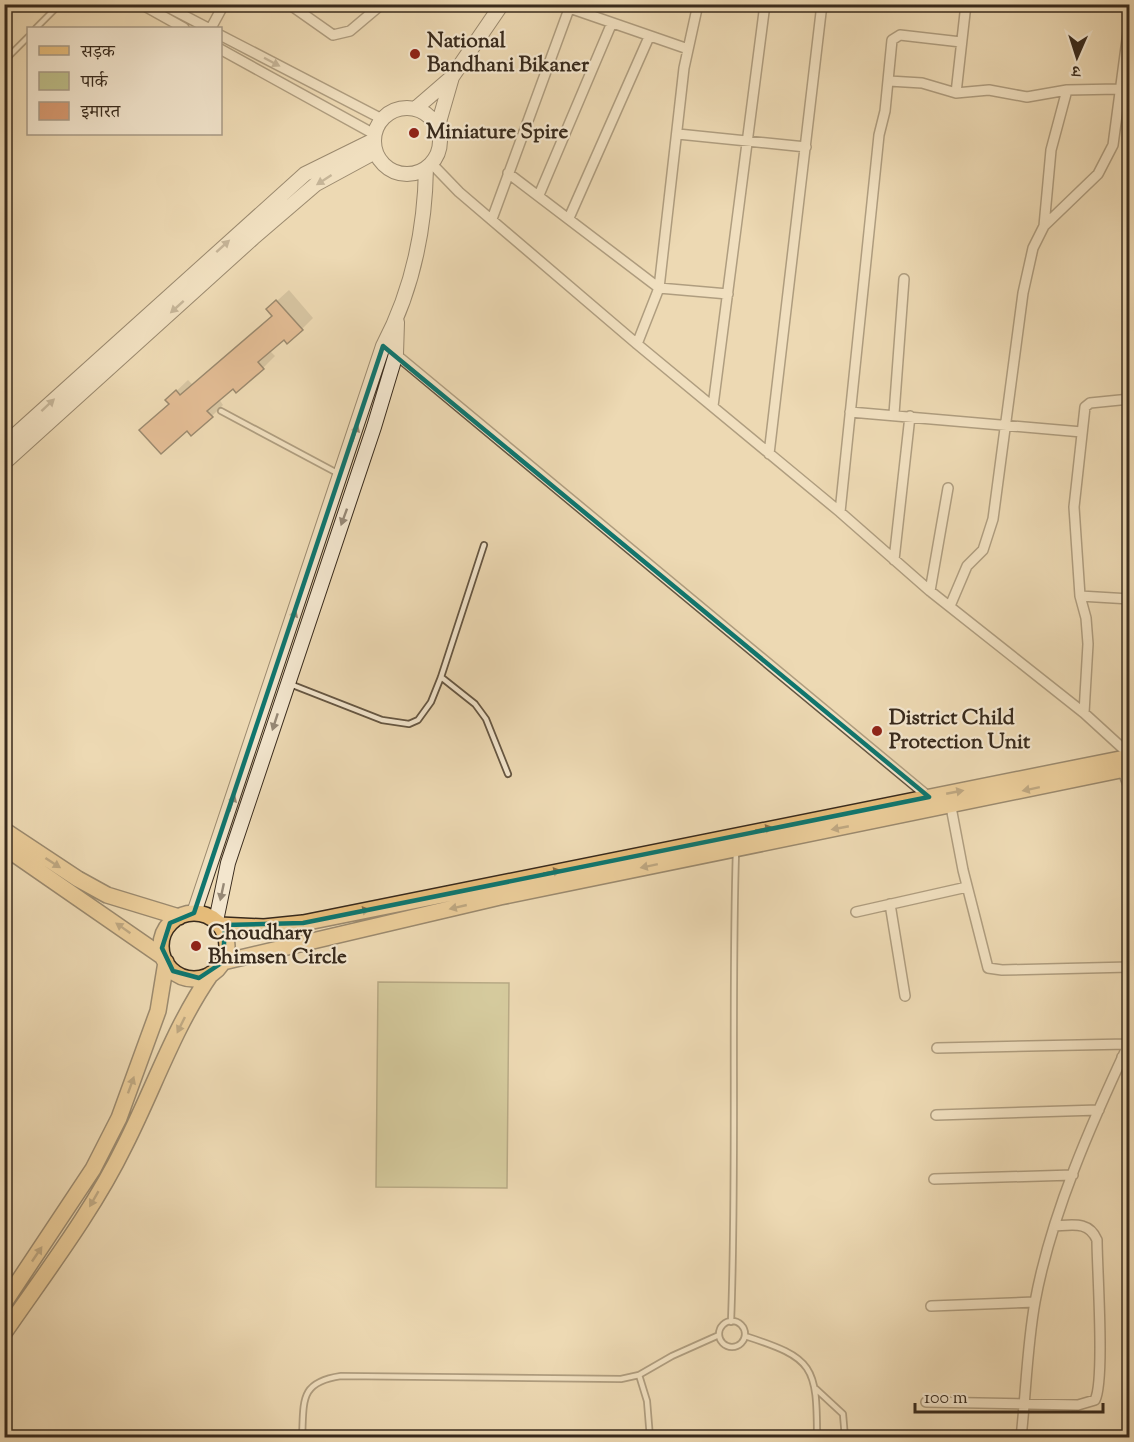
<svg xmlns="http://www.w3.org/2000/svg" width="1134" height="1442" font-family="'Sorts Mill Goudy','Noto Serif Devanagari',serif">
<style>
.green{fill:#bdbe89;stroke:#7a7452;stroke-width:1.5}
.shadow{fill:#0003}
.building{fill:#d69970;stroke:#382a1c;stroke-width:1.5}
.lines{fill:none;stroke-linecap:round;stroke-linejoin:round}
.lane-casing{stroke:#655642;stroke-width:8}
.street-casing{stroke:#655642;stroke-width:12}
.secondary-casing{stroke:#382a1c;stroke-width:16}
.primary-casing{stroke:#382a1c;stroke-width:18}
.lane{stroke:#f3e6ce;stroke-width:4.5}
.street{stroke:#f3e6ce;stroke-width:9}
.secondary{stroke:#f3e6ce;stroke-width:14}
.primary{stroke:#e6bc7a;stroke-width:15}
.oneway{fill:#968875}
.oneway2{fill:#866c46}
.marked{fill:none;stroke:#0f766e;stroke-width:4.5;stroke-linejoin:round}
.poi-dot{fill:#8f2418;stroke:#f3e6ce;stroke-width:2}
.labels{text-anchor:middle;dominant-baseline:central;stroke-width:4.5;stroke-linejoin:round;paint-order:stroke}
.poi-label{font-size:21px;font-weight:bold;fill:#382a1c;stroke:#f3e6ce;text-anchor:start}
</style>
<rect width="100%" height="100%" fill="#edd9b3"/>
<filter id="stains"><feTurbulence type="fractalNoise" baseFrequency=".00333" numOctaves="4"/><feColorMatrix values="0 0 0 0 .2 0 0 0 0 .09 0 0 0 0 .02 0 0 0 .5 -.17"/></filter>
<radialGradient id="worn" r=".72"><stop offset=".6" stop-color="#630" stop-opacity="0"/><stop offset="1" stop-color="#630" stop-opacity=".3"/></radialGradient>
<path class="green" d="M378,982L509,983L507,1188L376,1187Z"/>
<path class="shadow" d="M4,141L8,151L11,189L4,213Z
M289,290L313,318L302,329L284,338L269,350L275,356L263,368L219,399L223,405L212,416L170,403L167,400L188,380L193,385L273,315L268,309Z"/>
<path class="building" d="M276,300L303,330L287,344L284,340L258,362L264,369L236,393L233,389L207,411L213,417L191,436L187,431L161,454L139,430L169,404L165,400L176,390L180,395L272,316L266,309Z"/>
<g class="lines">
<g class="lane-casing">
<path id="lane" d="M36,28L60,4
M4,61L28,37
M221,411L339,474
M441,677L475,704L486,719L508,774
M290,684L382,720L409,724L418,720L431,702L441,677L484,545
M719 1334a13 13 0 1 1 26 0a13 13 0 1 1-26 0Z
M731,1322C737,1165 731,1008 736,851
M745,1336C814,1358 817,1366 817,1438
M639,1375L647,1401L650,1438
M816,1389L843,1414L845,1438
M302,1438C304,1401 299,1382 341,1376L621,1379L639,1375L672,1356L719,1335"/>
</g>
<g class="street-casing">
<path id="street" d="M141,4L184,28
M162,4L208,28
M289,4L333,35L350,31L382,4
M558,4L688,49
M211,28L224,4
M220,35L382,119
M220,49L374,134
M889,81L922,83L956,93L989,90L1027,97L1067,90L1119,89
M956,93L966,4
M678,134L806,147
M431,163L459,192L637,344L840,512L930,591L1084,713L1130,755
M508,173L659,288L728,294
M539,195L611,25
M569,218L649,37
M492,219L569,9
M1044,226L1051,150L1067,90
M637,344L659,288L684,68L698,4
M393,352L929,797
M713,406L765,4
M850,412L1082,432
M894,414L904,279
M769,454L822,4
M840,512L879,135L885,111L892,40L900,35L961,42
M894,560L910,416
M930,591L948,488
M1080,596L1130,599
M950,606L967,566L983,550L993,519L1023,293L1033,248L1044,226L1098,174L1113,145L1130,17
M1084,713L1088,644L1086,618L1080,596L1074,507L1085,407L1090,403L1130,399
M1122,769L1130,790
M951,807L963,870L988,968L1002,970L1130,967
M890,904L905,996
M856,912L967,887
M937,1048L1128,1044
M1122,1057L1130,1068
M936,1115L1099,1110
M934,1179L1073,1175
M931,1306L1035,1302
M926,1402L1078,1405L1095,1400C1105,1381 1097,1268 1097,1240C1089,1221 1073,1225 1055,1226
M1021,1438C1026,1393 1027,1346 1035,1302C1051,1214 1092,1122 1130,1041"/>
</g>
<g class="secondary-casing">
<path id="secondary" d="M374 141a33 33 0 1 1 66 0a33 33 0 1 1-66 0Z
M415,109L452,77L502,4
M437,129L452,77
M4,445L305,174L374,140
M4,463L253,238L316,184L375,152
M194,913L383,346C412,291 425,229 426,168
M216,921L228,863L374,427L396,354L397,322"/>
</g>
<g class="primary-casing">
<path id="primary" d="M4,830L78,879L107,895L179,917
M4,847L163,957
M161 946a33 33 0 1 1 66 0a33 33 0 1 1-66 0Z
M220,925L264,927L303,923L1130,757
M223,962L500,897L1130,768
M4,1303L93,1169L119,1118L158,1011L166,962
M4,1333C46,1272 93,1211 125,1145C154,1088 174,1027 211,974"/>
</g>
<use href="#lane" class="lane"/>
<use href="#street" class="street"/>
<use href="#secondary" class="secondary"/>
<use href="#primary" class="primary"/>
</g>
<defs><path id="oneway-solid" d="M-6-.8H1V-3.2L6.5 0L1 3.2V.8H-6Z" transform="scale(1.5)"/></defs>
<g class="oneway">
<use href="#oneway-solid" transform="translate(272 62) rotate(28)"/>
<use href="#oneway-solid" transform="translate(324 180) rotate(147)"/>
<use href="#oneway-solid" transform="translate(223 246) rotate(-42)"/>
<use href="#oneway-solid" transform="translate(177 307) rotate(138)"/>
<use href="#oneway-solid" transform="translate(48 405) rotate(-43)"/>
<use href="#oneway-solid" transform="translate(355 433) rotate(-72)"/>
<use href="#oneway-solid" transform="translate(344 517) rotate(110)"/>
<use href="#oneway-solid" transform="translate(293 618) rotate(-71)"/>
<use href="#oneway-solid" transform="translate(275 722) rotate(108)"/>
<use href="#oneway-solid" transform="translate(232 803) rotate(-72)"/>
<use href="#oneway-solid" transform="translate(222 892) rotate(102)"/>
</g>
<g class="oneway2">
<use href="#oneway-solid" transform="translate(1031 789) rotate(168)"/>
<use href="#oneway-solid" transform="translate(955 792) rotate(-11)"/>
<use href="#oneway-solid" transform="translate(840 828) rotate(169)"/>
<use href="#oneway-solid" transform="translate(764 829) rotate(-11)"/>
<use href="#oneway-solid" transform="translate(53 863) rotate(33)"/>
<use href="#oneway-solid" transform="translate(649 866) rotate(168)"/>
<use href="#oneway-solid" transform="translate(552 872) rotate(-11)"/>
<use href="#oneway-solid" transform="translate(458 907) rotate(167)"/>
<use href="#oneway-solid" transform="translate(361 911) rotate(-11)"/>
<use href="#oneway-solid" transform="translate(123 928) rotate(-145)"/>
<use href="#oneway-solid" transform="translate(181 1025) rotate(116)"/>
<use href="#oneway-solid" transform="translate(131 1085) rotate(-70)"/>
<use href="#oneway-solid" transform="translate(94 1199) rotate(120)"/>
<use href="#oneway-solid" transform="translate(37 1254) rotate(-56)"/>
</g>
<path d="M0 0H1134V1442H0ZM383,346L929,797L303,923L225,925L223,962L199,978L173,971L162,948L170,923L194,913Z" fill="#edd9b3" fill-opacity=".55" fill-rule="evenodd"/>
<path class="marked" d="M383,346L929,797L303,923L225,925L223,962L199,978L173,971L162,948L170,923L194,913Z"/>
<g class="poi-dot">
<circle cx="415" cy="54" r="6"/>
<circle cx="414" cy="133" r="6"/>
<circle cx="877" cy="731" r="6"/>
<circle cx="196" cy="946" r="6"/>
</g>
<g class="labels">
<g class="poi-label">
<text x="427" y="42">National<tspan x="427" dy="24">Bandhani Bikaner</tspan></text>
<text x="426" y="133">Miniature Spire</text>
<text x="889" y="719">District Child<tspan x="889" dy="24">Protection Unit</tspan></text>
<text x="208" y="934">Choudhary<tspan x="208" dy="24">Bhimsen Circle</tspan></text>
</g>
</g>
<rect width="1134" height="1442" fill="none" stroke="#edd9b3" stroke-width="24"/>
<rect x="6" y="6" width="1122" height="1430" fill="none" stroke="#382a1c" stroke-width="3"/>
<rect x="12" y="12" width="1110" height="1418" fill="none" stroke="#382a1c" stroke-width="1.5"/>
<rect x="27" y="27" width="195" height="108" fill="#f3e6ce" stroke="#a89b87" stroke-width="1.5"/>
<rect x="39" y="46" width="30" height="9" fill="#e6bc7a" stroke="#a89b87" stroke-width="1.5"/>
<text x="81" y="57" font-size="18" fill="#382a1c">सड़क</text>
<rect x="39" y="72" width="30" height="18" fill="#bdbe89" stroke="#a89b87" stroke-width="1.5"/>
<text x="81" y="87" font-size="18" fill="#382a1c">पार्क</text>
<rect x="39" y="102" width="30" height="18" fill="#d69970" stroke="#a89b87" stroke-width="1.5"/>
<text x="81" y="117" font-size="18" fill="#382a1c">इमारत</text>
<g transform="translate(1077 57) rotate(183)" stroke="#f3e6ce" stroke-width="4.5" paint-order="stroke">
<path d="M0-4.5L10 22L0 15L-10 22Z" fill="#382a1c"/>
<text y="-9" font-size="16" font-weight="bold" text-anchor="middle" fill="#382a1c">उ</text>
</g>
<path d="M915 1403v9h188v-9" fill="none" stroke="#382a1c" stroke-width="3"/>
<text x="924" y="1403" font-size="18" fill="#382a1c" stroke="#f3e6ce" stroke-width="4.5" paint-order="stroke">100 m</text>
<rect width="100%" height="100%" filter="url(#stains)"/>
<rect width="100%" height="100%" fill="url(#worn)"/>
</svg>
